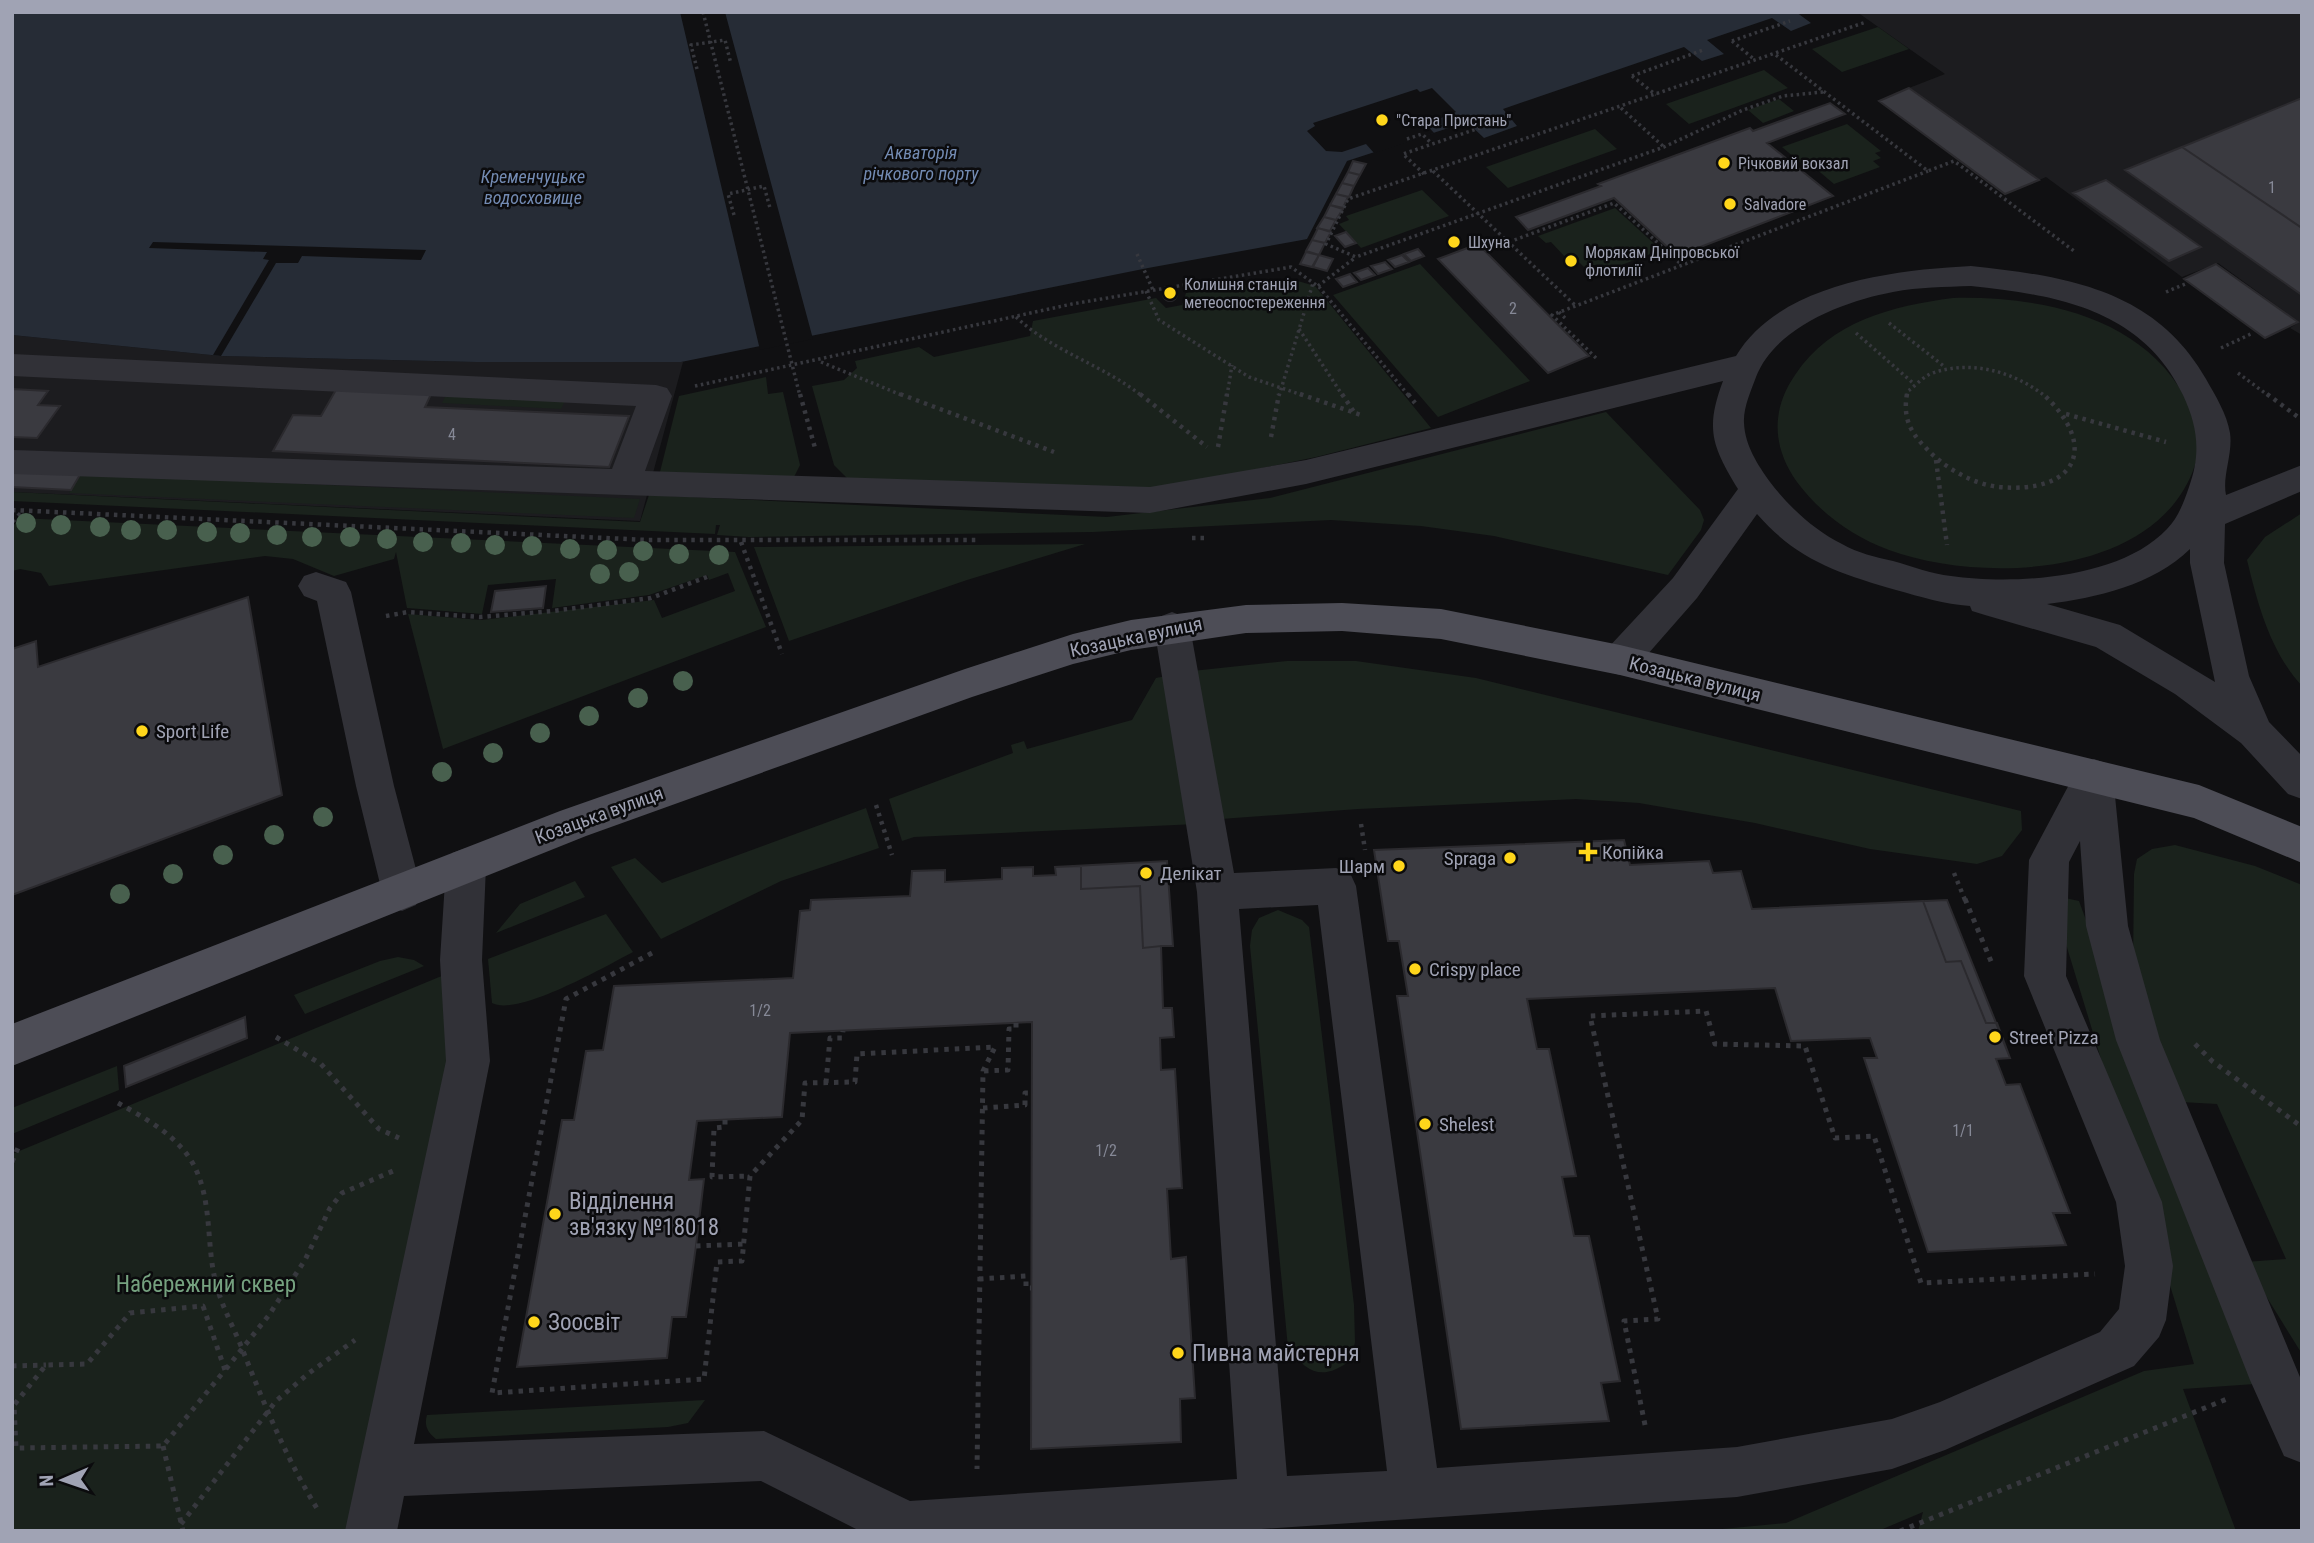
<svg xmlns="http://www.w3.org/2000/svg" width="2314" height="1543" font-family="'Roboto Condensed',sans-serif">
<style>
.built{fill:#1c1c1f}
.green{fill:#1a221c}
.water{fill:#262c36}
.pier{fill:#101012}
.building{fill:#3a3a40;stroke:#2b2a2e;stroke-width:2}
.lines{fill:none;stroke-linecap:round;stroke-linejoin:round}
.path-far2{stroke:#37383e;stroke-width:3.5;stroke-dasharray:2.5 3.5;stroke-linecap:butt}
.path-far1{stroke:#37383e;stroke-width:4.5;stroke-dasharray:3.5 5;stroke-linecap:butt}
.path{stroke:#37383e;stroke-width:5;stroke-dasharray:4.5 6;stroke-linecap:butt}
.minor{fill:#313137;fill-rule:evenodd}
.major{fill:#4d4d56;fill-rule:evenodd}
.tree{fill:#48604e}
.poi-dot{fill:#ffd61b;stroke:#0b0b0d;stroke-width:2.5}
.labels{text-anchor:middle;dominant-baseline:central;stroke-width:5;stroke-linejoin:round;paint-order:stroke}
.far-poi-label{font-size:16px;fill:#a0a3b4;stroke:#0b0b0d;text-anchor:start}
.number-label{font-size:16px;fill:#868997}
.far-water-label{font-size:18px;font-style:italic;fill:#738bb3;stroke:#0b0b0d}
.street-label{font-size:19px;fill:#a0a3b4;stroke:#0b0b0d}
.poi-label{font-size:19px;fill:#a0a3b4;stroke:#0b0b0d;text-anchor:start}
.near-poi-label{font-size:23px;fill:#a0a3b4;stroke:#0b0b0d;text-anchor:start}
.near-park-label{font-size:23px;fill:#75a17f;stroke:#0b0b0d}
</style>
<rect width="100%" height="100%" fill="#101012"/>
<path class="built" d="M1857,12H2302V335L2290,328L2299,322L2218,263L2182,277L2046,177L2039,180L1909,88L1945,74Z
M12,335L221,356L476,362H683L640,521L12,492Z"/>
<path class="green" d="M1878,27L1909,49L1842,72L1812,49Z
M1764,70L1788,88L1689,124L1666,104Z
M1779,99L1794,111L1763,123L1748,110Z
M1847,124L1881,151L1875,153L1881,158L1873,161L1880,167L1834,184L1808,162L1802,164L1782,147Z
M1595,129L1617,149L1508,188L1486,167Z
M1422,190L1449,216L1361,248L1339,224L1349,220L1346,216Z
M1615,208L1661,250L1603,272L1595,265L1586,269L1579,262L1569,266L1563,260L1566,258L1551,242L1546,243L1538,236Z
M1420,264L1530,381L1438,417L1333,295Z
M1291,279L1315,286L1431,428L1316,457L1165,488L848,479L834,465L812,386L844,380L857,368L855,361L919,347L934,357L1030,336L1033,321L1156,298L1166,308L1182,305L1186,293Z
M1953,298C2038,296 2140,315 2185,397C2188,402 2194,410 2196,416C2199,429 2199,453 2195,465C2158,578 1981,584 1889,550C1853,537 1819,512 1797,482C1772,447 1771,410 1795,375C1831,321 1892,306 1953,298Z
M766,377L768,394L783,392L800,465L794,477L660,472L679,396Z
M446,395L565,401L561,409L442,403Z
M1606,412L1700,510L1704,520L1701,530L1668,575L1494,536L1421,526L1331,520L1093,532L749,537L717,535L720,525H716L715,534L12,501V492L640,522L649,495L1107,517L1270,498Z
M81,474L640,499L634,518L69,493Z
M2302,513V686C2270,651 2258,605 2247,560L2265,537Z
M20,518L735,552L766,627L443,749L408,614L481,620L654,600L662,618L735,591L728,573L709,580L707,575L649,595L552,608L556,579L488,585L482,614L407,608L396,552L394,559L334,576L293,559L265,556L49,586L41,573L20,569L12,571V527Z
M1085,544L967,580L789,641L754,547Z
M1287,661H1356L1476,678L2021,811L2022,830L2002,856L1977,864L1870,849L1755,823L1639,803L1576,799L1358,809L1207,820L1183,672Z
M1176,674L1197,824L914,837L902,841L889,799L1013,753L1011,745L1024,741L1027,749L1132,720L1156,678Z
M866,808L879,848L781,881L661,939L611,867L635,858L662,883Z
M2175,845L2255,866L2302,885V1354L2245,1262L2286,1259L2217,1104L2181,1102L2133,968L2134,874L2137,859L2152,849Z
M575,881L585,897L496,933L520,904Z
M2051,895L2079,901L2255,1384L2183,1389L2236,1531H1918L1923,1512L1878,1531H1701L1786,1523L2144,1371L2194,1364Z
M1278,910L1302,920L1309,927L1354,1305L1355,1342L1351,1360C1323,1381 1308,1374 1288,1348L1250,946L1252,930L1259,918Z
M606,914L633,952C606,966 518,1017 492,1003L488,959Z
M398,957L414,960L424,966L305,1014L294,995L380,961Z
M444,975L450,1058L352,1531H12V1154Z
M117,1066L119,1090L12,1134V1108Z
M705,1400L688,1423L668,1427L436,1439C427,1432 424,1425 427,1415Z"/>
<path class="water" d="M12,12H1796L1811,23L1791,31L1772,18L1707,40L1724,54L1702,61L1684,47L1503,109L1517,126L1484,138L1467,122L1347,161L1307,239L1302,240L1148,268L681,362H476L221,356L12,335Z"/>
<path class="pier" d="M680,12H725L813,339L760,350Z
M1432,88L1456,112L1426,124L1434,133L1374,153L1366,144L1342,152L1326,151L1307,131L1315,126L1313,123L1417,89L1420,92Z
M153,242L426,250L421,260L302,256L298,263H276L221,356L213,355L269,260L263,259L267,252L149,248Z"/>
<path class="building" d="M1909,88L2039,180L2005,194L1879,101Z
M2302,98V228L2182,147Z
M1830,103L1845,114L1767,143L1833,196L1677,256L1614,198L1528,230L1516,217L1601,186L1598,184L1750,128L1753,131Z
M2182,147L2302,228V295L2125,170Z
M1353,161L1366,164L1360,175L1348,172Z
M1348,172L1360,175L1354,186L1342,183Z
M2106,180L2201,247L2169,261L2073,193Z
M1342,183L1354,186L1349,197L1336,194Z
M1336,194L1348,197L1343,208L1330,205Z
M1330,205L1343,209L1336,220L1324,217Z
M1324,217L1336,220L1330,231L1317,228Z
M1318,228L1331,232L1325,243L1312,240Z
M1346,232L1356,243L1345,247L1335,236Z
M1312,240L1325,243L1319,255L1306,251Z
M1478,244L1589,356L1548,373L1438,259Z
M1418,249L1424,256L1411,261L1404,254Z
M1306,252L1319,255L1312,267L1300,264Z
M1319,255L1333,259L1327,271L1313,267Z
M1402,255L1409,262L1395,267L1388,260Z
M1385,262L1392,269L1378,274L1371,266Z
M2216,264L2298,322L2265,338L2184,279Z
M1368,268L1375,275L1361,280L1354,273Z
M1350,274L1357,282L1343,287L1336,279Z
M1163 294a7 7 0 1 1 14 0a7 7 0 1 1-14 0Z
M337,388L432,392L425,407L629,416L609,467L273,451L293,415L321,416Z
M12,389L48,391L38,405L60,406L37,438L12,437Z
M12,469L81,473L71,490L12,487Z
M546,586L543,608L491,612L495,591Z
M248,597L282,795L12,895V649L36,641L38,667Z
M1624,840L1630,865L1709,861L1713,873L1741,871L1752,909L1923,901L1946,962L1961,961L1986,1023H1997L2010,1058L1996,1059L2006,1085L2020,1084L2070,1213H2053L2066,1245L1928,1252L1864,1058H1877L1870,1038L1791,1041L1775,988L1527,999L1537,1049H1549L1576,1176L1562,1177L1574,1236H1589L1620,1381L1601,1383L1609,1421L1461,1429L1397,996H1408L1399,941H1388L1374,850Z
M1624,840L1630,865L1709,861L1713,873L1741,871L1752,909L1947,900L2010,1058L1996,1059L2006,1085L2020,1084L2070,1213H2053L2066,1245L1928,1252L1864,1058H1877L1870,1038L1791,1041L1775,988L1527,999L1537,1049H1549L1576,1176L1562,1177L1574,1236H1589L1620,1381L1601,1383L1609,1421L1461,1429L1397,996H1408L1399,941H1388L1374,850Z
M1167,861L1173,946H1161L1163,1008H1172L1174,1037L1160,1038L1161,1070L1175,1069L1182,1188L1167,1189L1171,1259L1186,1257L1195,1398L1180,1399L1181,1442L1031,1449L1032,1022L790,1033L782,1117L697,1121L689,1180L704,1179L696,1246L686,1317H672L667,1358L517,1367L562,1120H574L586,1051L603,1050L614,986L793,978L800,911L810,910L811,900L910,896L912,871L945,870V882L1002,879V868L1033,867V876L1056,875L1055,867Z
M1081,866V889L1140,886L1143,948L1161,946L1163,1008H1172L1174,1037L1160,1038L1161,1070L1175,1069L1182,1188L1167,1189L1171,1259L1186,1257L1195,1398L1180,1399L1181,1442L1031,1449L1032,1022L790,1033L782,1117L697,1121L689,1180L704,1179L696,1246L686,1317H672L667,1358L517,1367L562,1120H574L586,1051L603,1050L614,986L793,978L800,911L810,910L811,900L910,896L912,871L945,870V882L1002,879V868L1033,867V876L1056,875L1055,867Z
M245,1017L247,1038L126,1087L124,1066Z"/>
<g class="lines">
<path class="path-far2" d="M703,12L800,396
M1732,41L1790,21
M1732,41L1755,60
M1776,55L1928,171L1954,161L2074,251
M697,69L691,45L725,40L731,64
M1632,76L1703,50
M1632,76L1656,95
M1823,92L1783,96L1743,110L1664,147L1356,257L1326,244L1348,199L1866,22
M1621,108L1664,147
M1407,139L1422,134L1432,144
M1433,171L1576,306
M1424,174L1403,154L1497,122
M734,215L728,194L764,186L770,208
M1509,242L1614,203L1682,265
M1137,254L1153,290
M1318,286L1356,257
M1146,291L1159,320L1249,377L1305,396
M2166,292L2185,284
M1559,312L1567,320
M1016,317C1052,351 1103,365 1142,396
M1889,323L1945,367
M1299,329L1343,396
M1856,333L1913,383
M2221,348L2253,333
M1596,358L1552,315L1928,171
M821,362L904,396
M2238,373L2269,396
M695,386L1072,304L1291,267L1319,287L1409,396
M1227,396L1232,365
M1279,396L1313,283
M1907,396L1908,391C1915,386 1922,378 1930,374C1969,359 2013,371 2045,396"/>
<path class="path-far1" d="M800,394L815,448
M900,394L1054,452
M1140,394L1207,447
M1300,394L1361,415
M1342,394L1354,412
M1408,394L1415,403
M1907,394C1903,416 1909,431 1925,447C1943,467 1972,484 1999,487C2075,494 2101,448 2043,394
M2267,394L2302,420
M2066,414L2166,442
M1271,437L1279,394
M1218,447L1227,394
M1936,460L1947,545
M12,510L648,540H977
M12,522L23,511
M1192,538H1206
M741,542L782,654
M386,616L408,612L480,617L553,611L651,598L707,577
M876,805L892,855
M1361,824L1365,850
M1954,873L1965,900"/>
<path class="path" d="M1965,899L1993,966
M652,953L566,999L492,1393L704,1379L717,1262L742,1261L750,1176L802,1120L805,1083L855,1082L857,1054L995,1047L983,1071L977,1469
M276,1037L321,1064L379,1129L399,1138
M2195,1044L2212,1061L2302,1127
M984,1071L1008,1070L1009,1029H1016V1023
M826,1083L830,1038H842L843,1031
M118,1103C145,1118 176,1135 192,1162C214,1200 205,1247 217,1287C223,1309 235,1330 243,1351C265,1406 287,1460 318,1510
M983,1108L1025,1105V1093H1032
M725,1120V1127L714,1128L712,1177L750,1176
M12,1162L20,1143
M696,1246L744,1244
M979,1279L1026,1276V1288H1031
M203,1306L225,1370L163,1446L16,1448L14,1405L46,1365L87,1364L130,1313Z
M12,1366L46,1365
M226,1369L269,1315L305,1260L330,1208L342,1193L393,1171
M1645,1425L1624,1321L1658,1319L1590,1016L1706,1011L1715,1044L1805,1046L1835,1138L1874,1136L1921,1283L2095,1274
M163,1446L183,1531
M181,1524L276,1401L309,1373L355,1340
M1900,1531L2227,1399"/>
<path class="minor" d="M1971,266C2065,276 2155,289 2206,379C2215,395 2227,414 2230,433C2233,454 2222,476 2226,495L2302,465V491L2225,524L2224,563L2249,676L2269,722L2302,756V799L2288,794L2241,743L2175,694L2096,647L1985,615L1972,611L1970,606C1944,604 1921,597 1896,590C1839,573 1798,561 1757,514L1697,598L1633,671L1620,675L1607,671L1602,660L1607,649L1673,578L1738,489C1712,446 1705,429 1723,381L1306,484L1150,513L12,474V450L612,469L636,406L12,376V354L656,385L667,388L672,396L645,471L1150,487L1306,460L1736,356C1780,283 1894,270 1971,266ZM1971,286C2056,295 2142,309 2183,395C2198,427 2201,454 2189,487C2184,502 2178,518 2167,529C2120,579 2014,585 1951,576C1931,574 1912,566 1893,561C1875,557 1858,553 1842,544C1814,530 1789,507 1770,482C1758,465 1745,446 1744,423C1743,408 1751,391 1756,377C1775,327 1845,301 1893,292C1919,287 1945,287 1971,286ZM2190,549V563L2215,682L2120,625L2047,604C2096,598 2153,585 2190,549Z
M316,572L346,582L351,592L394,786L422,892L416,905L402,911L388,905L382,892L356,786L317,601L304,596L298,586L304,576Z
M1172,612L1185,617L1190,627L1234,873L1336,868L1350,873L1356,886L1437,1468L1737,1447L1892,1419L1940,1402L2100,1332L2119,1309L2125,1266L2116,1202L2024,976L2029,860L2080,764L2094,759L2108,764L2113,776L2128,926L2160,1040L2302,1382V1463L2284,1456L2250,1380L2116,1040L2086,926L2080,841L2069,862L2066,976L2162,1202L2173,1266L2166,1320L2159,1337L2134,1366L1945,1450L1892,1469L1737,1497L1233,1531H860L761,1481L404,1496L397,1531H345L446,1061L440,960L446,866L452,853L466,848L480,853L486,866L482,960L490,1061L414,1444L764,1431L910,1501L1237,1479L1197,892L1154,627L1159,617ZM1318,905L1387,1471L1287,1476L1239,909Z"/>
<path class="major" d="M1342,603L1441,609L1620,645L2199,785L2302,827V863L2194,818L1620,675L1441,639L1342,631L1246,633L1131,650L1073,664L972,697L586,836L12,1066V1024L560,811L965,669L1073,634L1131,620L1246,605Z"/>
</g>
<g class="tree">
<circle cx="26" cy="523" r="10"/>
<circle cx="61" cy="525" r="10"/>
<circle cx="100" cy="527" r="10"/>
<circle cx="131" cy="530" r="10"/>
<circle cx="167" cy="530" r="10"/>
<circle cx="207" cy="532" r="10"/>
<circle cx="240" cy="533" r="10"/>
<circle cx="277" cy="535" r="10"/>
<circle cx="312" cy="537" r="10"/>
<circle cx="350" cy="537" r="10"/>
<circle cx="387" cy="539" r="10"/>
<circle cx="423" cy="542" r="10"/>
<circle cx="461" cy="543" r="10"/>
<circle cx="495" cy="545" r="10"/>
<circle cx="532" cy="546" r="10"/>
<circle cx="570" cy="549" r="10"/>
<circle cx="607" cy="550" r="10"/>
<circle cx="643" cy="551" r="10"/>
<circle cx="679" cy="554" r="10"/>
<circle cx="719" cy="555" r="10"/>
<circle cx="629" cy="572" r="10"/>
<circle cx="600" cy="574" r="10"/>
<circle cx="683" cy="681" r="10"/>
<circle cx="638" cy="698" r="10"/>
<circle cx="589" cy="716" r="10"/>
<circle cx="540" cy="733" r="10"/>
<circle cx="493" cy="753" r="10"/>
<circle cx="442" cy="772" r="10"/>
<circle cx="323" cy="817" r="10"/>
<circle cx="274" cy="835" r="10"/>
<circle cx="223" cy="855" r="10"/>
<circle cx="173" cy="874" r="10"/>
<circle cx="120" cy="894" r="10"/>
</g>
<g class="poi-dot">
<circle cx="1382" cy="120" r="7"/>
<circle cx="1724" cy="163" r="7"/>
<circle cx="1730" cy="204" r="7"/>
<circle cx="1454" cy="242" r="7"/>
<circle cx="1571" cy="261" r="7"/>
<circle cx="1170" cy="293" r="7"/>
<circle cx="142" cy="731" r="7"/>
<path d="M1584.5 841.5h7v7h7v7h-7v7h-7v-7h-7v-7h7z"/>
<circle cx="1510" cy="858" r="7"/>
<circle cx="1399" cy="866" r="7"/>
<circle cx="1146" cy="873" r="7"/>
<circle cx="1415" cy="969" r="7"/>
<circle cx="1995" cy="1037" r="7"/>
<circle cx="1425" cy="1124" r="7"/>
<circle cx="555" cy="1214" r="7"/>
<circle cx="534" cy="1322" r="7"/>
<circle cx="1178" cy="1353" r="7"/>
</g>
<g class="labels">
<g class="far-poi-label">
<text x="1396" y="120">"Стара Пристань"</text>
<text x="1738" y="163">Річковий вокзал</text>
<text x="1744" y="204">Salvadore</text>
<text x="1468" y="242">Шхуна</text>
<text x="1585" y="252">Морякам Дніпровської<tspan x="1585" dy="18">флотилії</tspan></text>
<text x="1184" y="284">Колишня станція<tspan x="1184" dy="18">метеоспостереження</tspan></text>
</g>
<g class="number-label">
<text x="2272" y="187">1</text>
<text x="1513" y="308">2</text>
<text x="452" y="434">4</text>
<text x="760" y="1010">1/2</text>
<text x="1963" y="1130">1/1</text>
<text x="1106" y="1150">1/2</text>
</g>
<g class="far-water-label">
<text x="921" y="152">Акваторія<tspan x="921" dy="21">річкового порту</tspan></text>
<text x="533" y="176">Кременчуцьке<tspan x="533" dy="21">водосховище</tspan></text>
</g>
<g class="street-label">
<text transform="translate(1136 637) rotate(-12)">Козацька вулиця</text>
<text transform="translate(1695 679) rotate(14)">Козацька вулиця</text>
<text transform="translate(599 815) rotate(-20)">Козацька вулиця</text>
</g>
<g class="poi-label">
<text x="156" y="731">Sport Life</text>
<text x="1602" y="852">Копійка</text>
<text x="1496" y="858" text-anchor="end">Spraga</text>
<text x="1385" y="866" text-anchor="end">Шарм</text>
<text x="1160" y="873">Делікат</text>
<text x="1429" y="969">Crispy place</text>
<text x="2009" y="1037">Street Pizza</text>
<text x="1439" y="1124">Shelest</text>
</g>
<g class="near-poi-label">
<text x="569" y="1201">Відділення<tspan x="569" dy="26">зв'язку №18018</tspan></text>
<text x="548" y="1322">Зоосвіт</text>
<text x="1192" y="1353">Пивна майстерня</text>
</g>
<g class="near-park-label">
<text x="206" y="1284">Набережний сквер</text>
</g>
</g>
<rect width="2314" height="1543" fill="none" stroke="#a0a3b4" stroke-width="28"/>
<g transform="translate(63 1480) rotate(268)" stroke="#0b0b0d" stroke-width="5" paint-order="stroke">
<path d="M0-5L12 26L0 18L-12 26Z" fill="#a0a3b4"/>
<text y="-10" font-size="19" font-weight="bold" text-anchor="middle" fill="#a0a3b4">N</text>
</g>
</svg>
